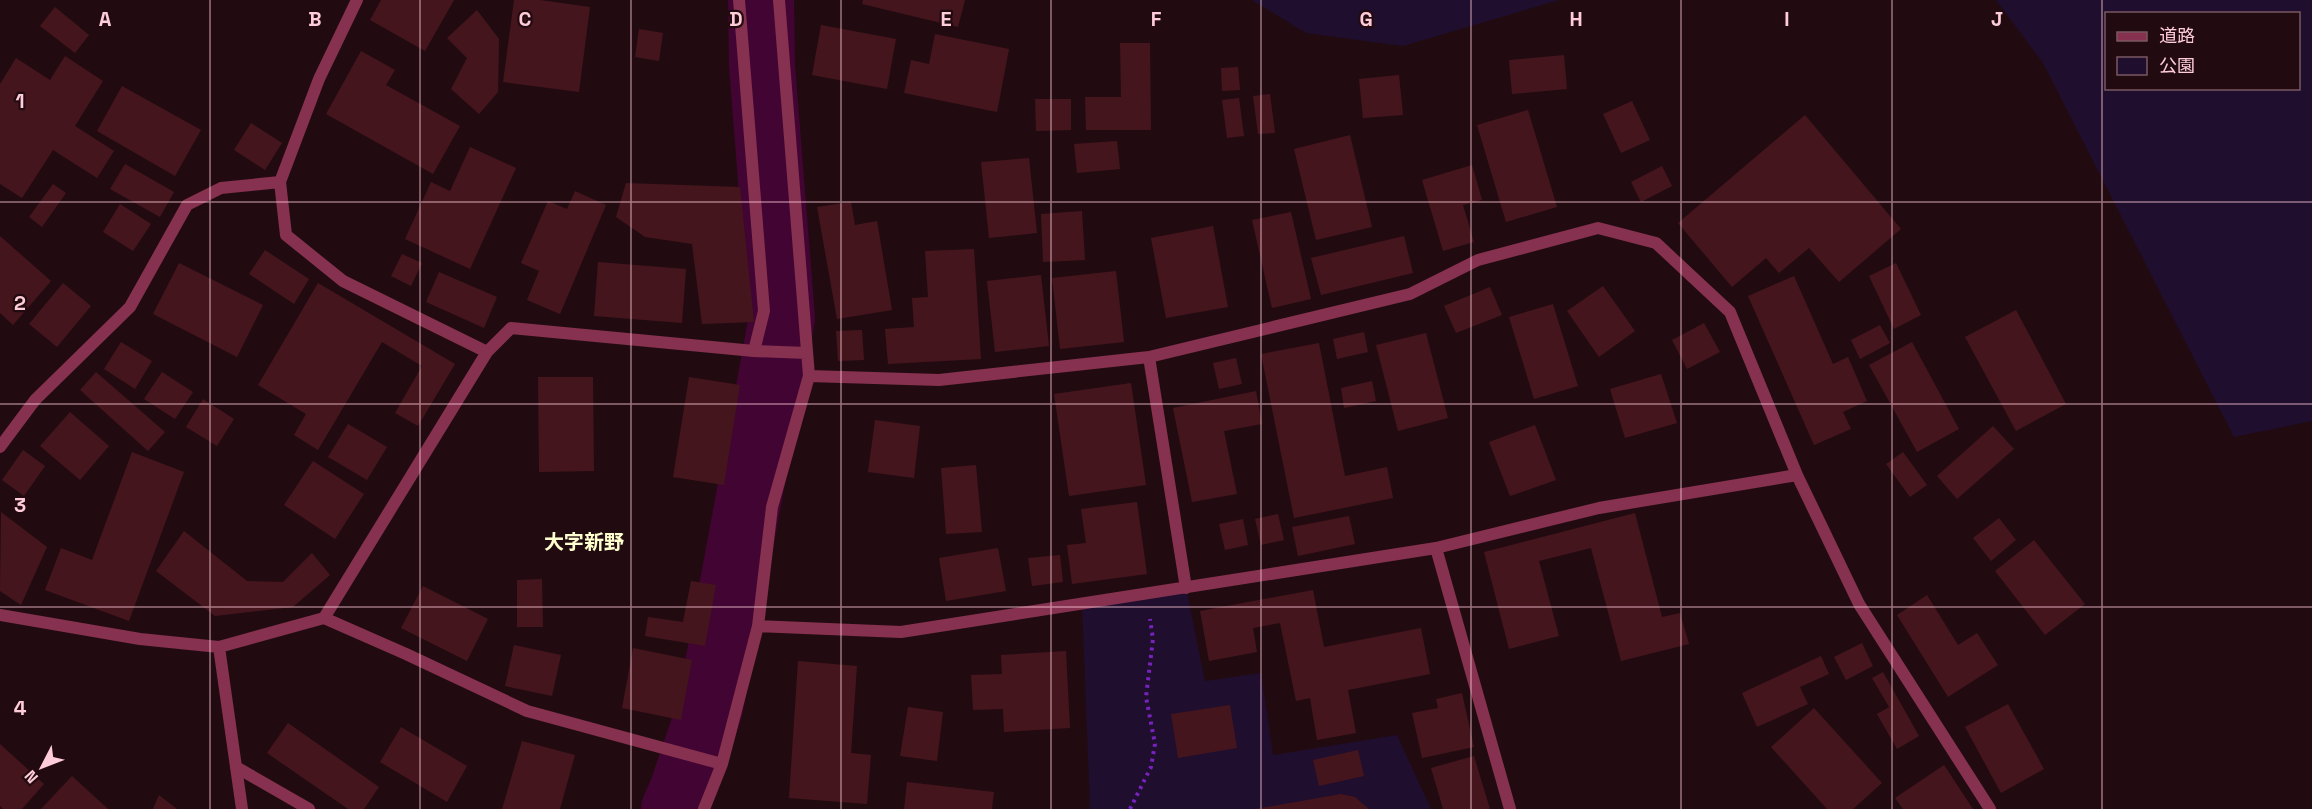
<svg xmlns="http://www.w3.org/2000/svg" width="2312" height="809" font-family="'Space Grotesk','Noto Sans JP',sans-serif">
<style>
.green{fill:#1f0e2d;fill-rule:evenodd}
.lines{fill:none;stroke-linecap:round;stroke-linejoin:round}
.river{stroke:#420433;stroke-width:66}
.building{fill:#45151e}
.path{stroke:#7822bd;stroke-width:4;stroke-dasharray:3 4.5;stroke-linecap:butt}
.lane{stroke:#86314f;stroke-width:12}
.street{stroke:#86314f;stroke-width:12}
.grid{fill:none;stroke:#ffccda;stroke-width:1.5;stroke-opacity:0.55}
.labels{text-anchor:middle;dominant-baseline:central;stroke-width:4.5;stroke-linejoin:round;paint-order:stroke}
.quarter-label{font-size:20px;font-weight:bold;fill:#fffece;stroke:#220b10}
.grid-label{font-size:20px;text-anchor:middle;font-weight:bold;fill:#ffccda;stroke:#220b10;stroke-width:4.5;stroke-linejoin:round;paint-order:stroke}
</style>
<rect width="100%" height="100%" fill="#220b10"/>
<path class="green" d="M1252,0H1559L1403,46L1306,33Z
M1996,0H2312V421L2234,437L2043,63ZM2106,14H2298V88H2106Z
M1186,588L1205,681L1261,673L1273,755L1397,735L1431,809H1090L1082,604Z"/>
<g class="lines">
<path class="river" d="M674,809L682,791L710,708L782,318L762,66L761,0"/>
</g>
<path class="building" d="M381,0H454L425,51L370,20Z
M514,0H540L590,7L579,92L503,82Z
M863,0H965L958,27L862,4Z
M55,7L89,35L75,53L40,26Z
M477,10L499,39L498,92L479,114L451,89L467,58L447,38Z
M821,25L896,39L887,89L812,75Z
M639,29L663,33L659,61L635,57Z
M935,34L1009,49L997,112L904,93L911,60L929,64Z
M1120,43H1150L1151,130H1086L1085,97H1121Z
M361,51L395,70L386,85L460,126L433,174L326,114Z
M1564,55L1567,89L1512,94L1509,60Z
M65,56L103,81L75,126L114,151L97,178L53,150L22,198L0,184V84L16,58L50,80Z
M1238,67L1240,90L1222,91L1221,68Z
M1399,75L1403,115L1363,118L1359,79Z
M122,86L201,130L175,176L97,131Z
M1270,94L1275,133L1258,134L1253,96Z
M1239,98L1244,136L1227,138L1222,100Z
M1035,99H1071V130L1036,131Z
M1632,101L1650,140L1621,153L1603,114Z
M1528,110L1557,207L1506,222L1477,125Z
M1805,115L1901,229L1839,282L1809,248L1779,273L1766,258L1732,287L1678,223Z
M251,123L282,143L265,170L234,150Z
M1350,135L1372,227L1316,240L1294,149Z
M1117,141L1120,169L1077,173L1074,144Z
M470,147L516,168L470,269L405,239L431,182L450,191Z
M1029,158L1037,233L989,238L981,162Z
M125,164L174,192L160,217L110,189Z
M1472,165L1482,200L1463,205L1474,242L1443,251L1422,180Z
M1662,166L1672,186L1641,202L1631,182Z
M626,183L740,187L754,322L702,324L692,244L645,237L616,217Z
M53,184L66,193L42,227L29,217Z
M575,191L606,205L560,314L527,300L539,271L521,263L548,201L567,209Z
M851,202L855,225L877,221L892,310L837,319L817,207Z
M120,204L151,224L133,251L103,232Z
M1082,211L1085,260L1043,262L1041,214Z
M1291,212L1311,299L1272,308L1252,220Z
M1213,226L1228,307L1166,318L1151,238Z
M0,236L51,281L13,325L0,313Z
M1404,236L1413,273L1321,295L1311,258Z
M974,249L981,359L888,364L885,329L914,327L912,298L928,297L925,251Z
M265,250L309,279L294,304L249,274Z
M402,254L422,263L411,286L391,276Z
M598,262L686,269L682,323L594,316Z
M179,263L263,305L237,357L153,314Z
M1896,263L1921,315L1894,329L1869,276Z
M1116,271L1124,342L1060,349L1052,278Z
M439,272L497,297L484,328L426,302Z
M1041,275L1049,346L995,352L987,281Z
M1794,276L1833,364L1848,357L1867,401L1843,412L1851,429L1814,445L1748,296Z
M63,283L91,306L57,347L29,324Z
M318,283L455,364L418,426L395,413L422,366L382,342L318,450L294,435L306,414L258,385Z
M1603,286L1635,331L1599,357L1567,311Z
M1490,287L1502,315L1456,333L1444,306Z
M1553,304L1578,386L1534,399L1509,317Z
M2016,310L2066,404L2016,431L1965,337Z
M1704,323L1720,352L1687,369L1672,340Z
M1880,325L1890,343L1860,359L1851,340Z
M862,330L864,360L838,361L836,331Z
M1364,332L1368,352L1337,359L1333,339Z
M1426,333L1448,418L1398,431L1376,345Z
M121,342L152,361L135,389L104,369Z
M1912,342L1959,429L1917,452L1869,365Z
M1319,343L1345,476L1387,467L1393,498L1294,518L1261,354Z
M1236,358L1242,384L1219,389L1213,363Z
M96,372L165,432L148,451L80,390Z
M162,372L193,392L175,419L144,399Z
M1661,374L1677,423L1625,438L1610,389Z
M538,377H593L594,471L539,472Z
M689,377L740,385L724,485L673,477Z
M1372,381L1376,401L1344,408L1341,388Z
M1131,383L1146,485L1069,496L1054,394Z
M1256,391L1262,424L1224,431L1237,494L1192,502L1173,408Z
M203,399L234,419L217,446L186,427Z
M70,412L109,446L80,480L40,446Z
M875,420L920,426L914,478L868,472Z
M348,424L387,447L367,480L328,457Z
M1535,425L1556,480L1510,496L1489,442Z
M1993,426L2014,449L1957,499L1937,476Z
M23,450L45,466L24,496L2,480Z
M132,452L184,472L129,621L45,590L61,548L92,560Z
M1903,452L1927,485L1910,497L1886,464Z
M313,461L364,494L335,539L284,505Z
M976,465L982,532L946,534L941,468Z
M1137,502L1147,574L1072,584L1067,545L1086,543L1081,509Z
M1,512L47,547L21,605L0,591Z
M1635,513L1662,617L1680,613L1689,644L1621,661L1591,548L1539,561L1559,636L1509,649L1484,552Z
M1278,514L1284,540L1261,545L1255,519Z
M1349,516L1355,544L1298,556L1292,527Z
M1999,518L2016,540L1991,561L1973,538Z
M1243,519L1248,545L1225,550L1219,524Z
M184,531L247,581L283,582L312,553L330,575L293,607L215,616L156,571Z
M2034,540L2085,604L2045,635L1995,571Z
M998,548L1006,591L946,601L939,558Z
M1060,555L1063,582L1032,586L1028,558Z
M542,579L543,627H517V580Z
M691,581L716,585L705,646L645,636L648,617L683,622Z
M423,586L488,619L467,661L401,628Z
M1313,590L1324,647L1421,628L1430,674L1348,690L1356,733L1317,740L1310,698L1296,701L1280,623L1253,628L1257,652L1209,661L1200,611Z
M1927,595L1958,645L1977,633L1998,665L1948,697L1897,615Z
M1862,643L1873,666L1846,680L1834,657Z
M514,645L561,655L552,696L505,686Z
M633,648L692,660L681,720L622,708Z
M1066,651L1070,728L1004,732L1003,709L973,710L971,675L1002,674L1001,655Z
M1821,656L1829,674L1800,687L1808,704L1757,727L1742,693Z
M798,661L857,666L851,753L871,755L867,804L789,798Z
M1883,672L1919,736L1897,749L1877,714L1889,707L1872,678Z
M1462,693L1474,747L1422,758L1412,713L1438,708L1436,699Z
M2008,704L2044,769L2001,793L1965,727Z
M1230,705L1237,748L1178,758L1171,714Z
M908,707L943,712L937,761L900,756Z
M1814,708L1882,783L1853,809H1827L1771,747Z
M288,723L379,787L364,809H348L267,753Z
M401,727L467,766L447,802L380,762Z
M522,741L575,755L560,809H502Z
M0,744L44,784L22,809H3L0,806Z
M1358,750L1364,776L1319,786L1313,760Z
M1474,756L1490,809H1443L1431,768Z
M1944,765L1973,809H1903L1895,798Z
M72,776L108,809H41Z
M907,782L994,792L992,809H904Z
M1341,794L1355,797L1369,809H1255Z
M159,795L177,809H153Z"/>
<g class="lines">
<path class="path" d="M1130,809L1151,767L1155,744L1146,697L1153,639L1150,619"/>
<path class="lane" d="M739,0L764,311L754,351
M236,767L309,809"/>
<path class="street" d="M487,352L511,328L754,351L807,353
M1149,357L1186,588
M809,376L939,380L1149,357L1410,294L1478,260L1598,228L1656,243L1730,312L1797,475L1859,604L1990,809
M0,447L35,400L130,307L187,205L221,188L280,182
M1436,548L1510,809
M0,615L140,639L219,647L242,809
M324,618L406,654L527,711L722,764
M758,626L772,507L809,376L779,0
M219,647L324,618L487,352L343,281L286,235L280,182L319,79L357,0
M704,809L722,764L758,626L901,632L1436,548L1599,508L1797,475"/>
</g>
<path class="grid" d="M210,0V809M420,0V809M631,0V809M841,0V809M1051,0V809M1261,0V809M1471,0V809M1681,0V809M1892,0V809M2102,0V809M0,202H2312M0,404H2312M0,607H2312"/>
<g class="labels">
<g class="quarter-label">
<text x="584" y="542">大字新野</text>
</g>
</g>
<g class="grid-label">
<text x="105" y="26">A</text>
<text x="315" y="26">B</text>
<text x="525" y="26">C</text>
<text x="736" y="26">D</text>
<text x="946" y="26">E</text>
<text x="1156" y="26">F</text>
<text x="1366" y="26">G</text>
<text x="1576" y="26">H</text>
<text x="1787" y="26">I</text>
<text x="1997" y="26">J</text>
<text x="20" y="108">1</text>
<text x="20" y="310">2</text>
<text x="20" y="512">3</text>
<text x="20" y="715">4</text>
</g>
<rect x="2105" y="12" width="195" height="78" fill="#220b10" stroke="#7a5861" stroke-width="1.5"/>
<rect x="2117" y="32" width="30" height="9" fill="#86314f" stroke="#7a5861" stroke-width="1.5"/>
<text x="2159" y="42" font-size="18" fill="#ffccda">道路</text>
<rect x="2117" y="57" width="30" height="18" fill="#1f0e2d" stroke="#7a5861" stroke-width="1.5"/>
<text x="2159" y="72" font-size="18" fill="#ffccda">公園</text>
<g transform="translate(42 767) rotate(228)" stroke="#220b10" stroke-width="4.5" paint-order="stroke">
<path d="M0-4.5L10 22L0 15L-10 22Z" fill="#ffccda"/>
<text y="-9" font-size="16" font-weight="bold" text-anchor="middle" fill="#ffccda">N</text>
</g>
</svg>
